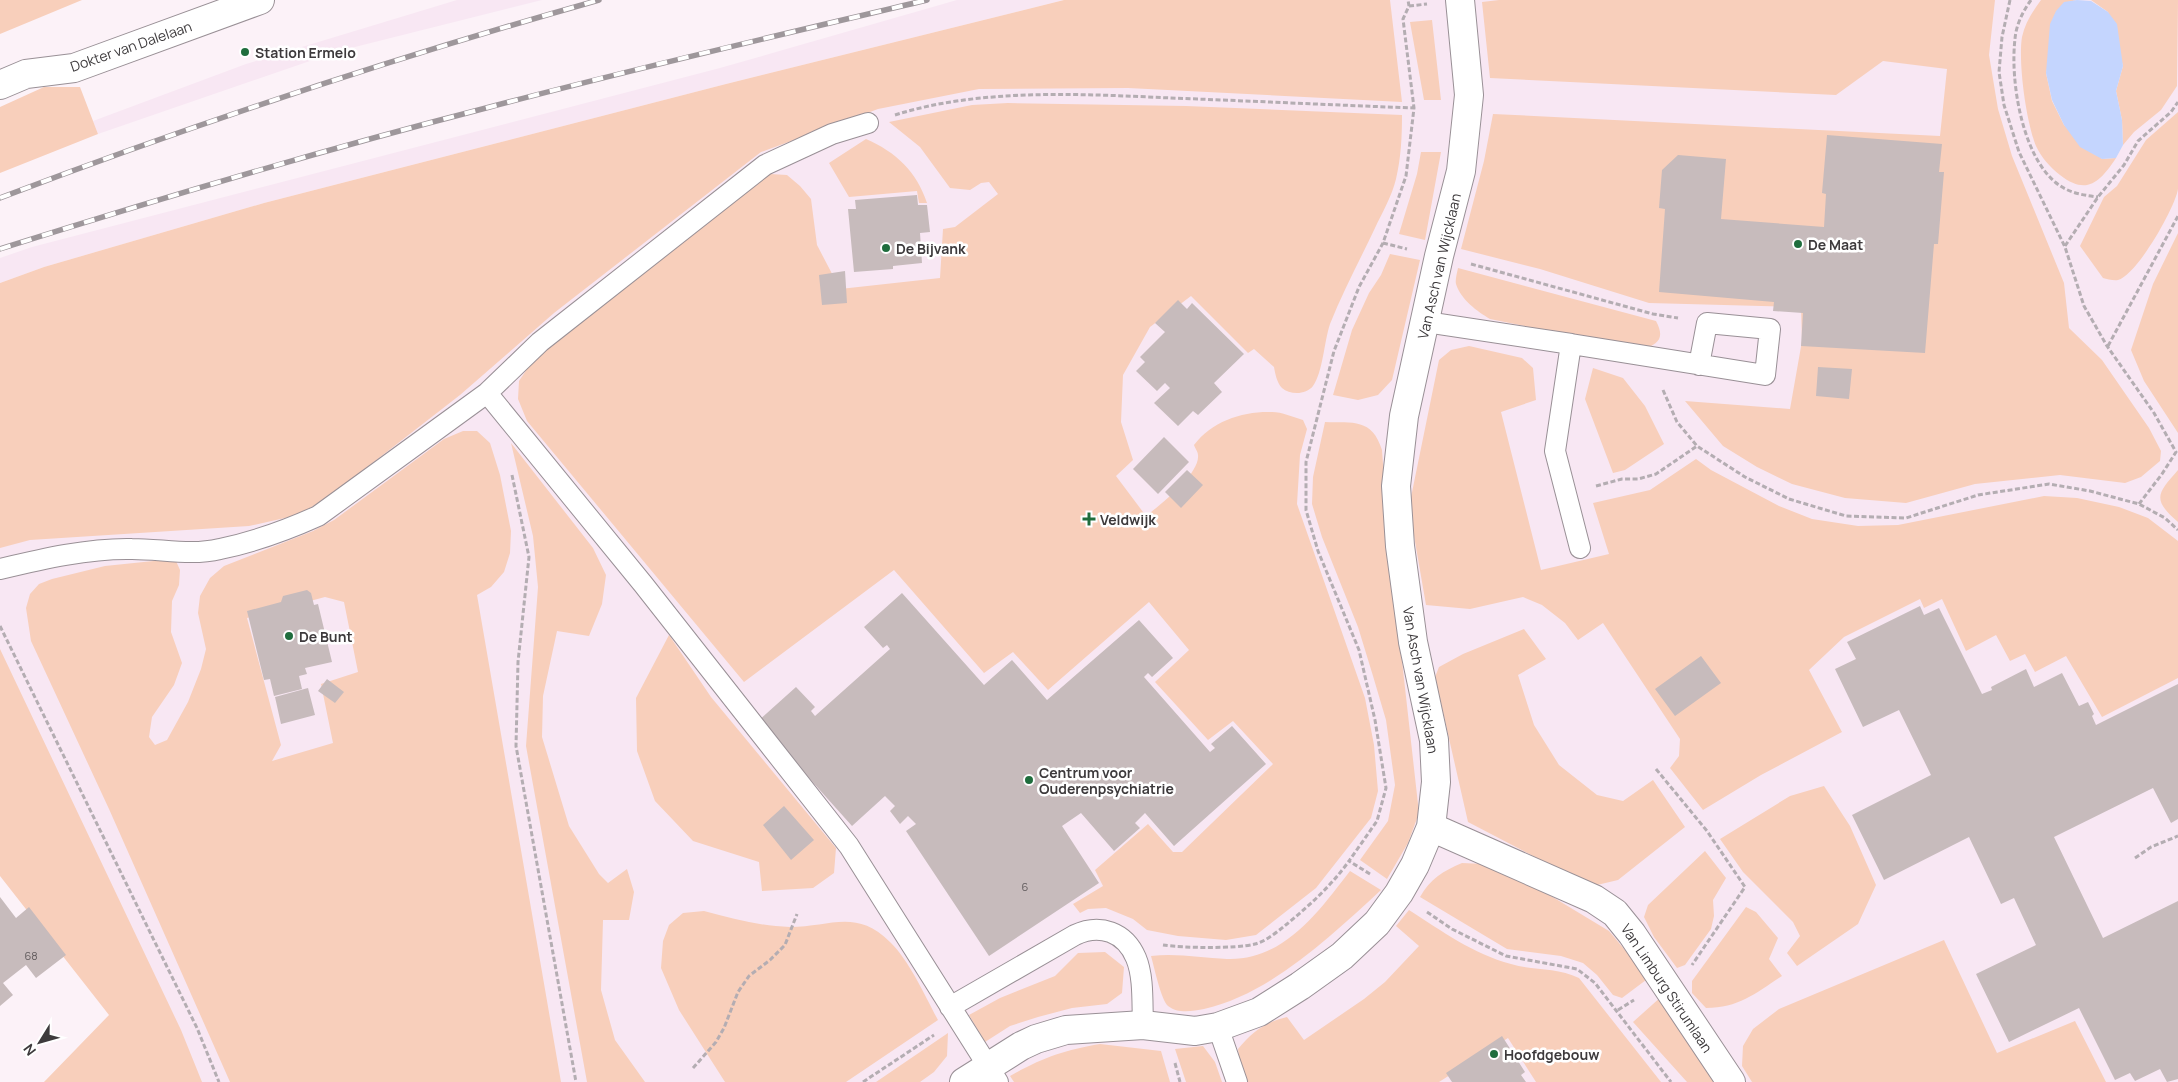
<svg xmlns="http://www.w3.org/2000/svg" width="2178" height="1082" font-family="Manrope,sans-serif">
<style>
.built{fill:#f8e7f3}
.green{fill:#f8cfbb;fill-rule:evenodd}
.water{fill:#c4d5fe}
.building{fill:#c7bbbc}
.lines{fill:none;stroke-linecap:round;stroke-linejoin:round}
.lane-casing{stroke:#999096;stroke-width:22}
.street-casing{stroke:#999096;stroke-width:30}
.secondary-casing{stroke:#999096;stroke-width:30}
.path{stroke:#b4adb2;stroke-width:3;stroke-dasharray:5 2.5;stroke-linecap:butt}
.lane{stroke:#fff;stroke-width:20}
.street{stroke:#fff;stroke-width:28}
.secondary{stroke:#fff;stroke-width:28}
.rail-casing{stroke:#9e979b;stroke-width:5.5}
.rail{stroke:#fff;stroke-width:4;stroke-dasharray:11;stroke-linecap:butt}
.poi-dot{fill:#1f6d3d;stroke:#fff;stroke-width:2}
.labels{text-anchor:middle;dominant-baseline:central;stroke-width:5;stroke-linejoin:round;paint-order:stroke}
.number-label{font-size:11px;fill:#605a5c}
.street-label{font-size:14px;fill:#3d3a3c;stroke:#fff}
.poi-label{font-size:14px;font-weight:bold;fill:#3d3a3c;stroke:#fff;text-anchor:start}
</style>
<rect width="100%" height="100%" fill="#fcf2f8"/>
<path class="built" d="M457,0H542L339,51L98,134L93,121L246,64Z
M957,0H1064L726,84L264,203L44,267L0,283V258L32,247L720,68Z
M1383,0H2178V1082H195L0,655V383L767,120Z"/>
<path class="green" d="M0,0H82L0,34Z
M1064,0H1390L1402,102L1128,88L979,89L878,109L761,152L554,313L460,395L330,496L298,515L249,526L30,540L0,548V283L44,267L264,203L726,84Z
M1499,0H1995L1989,55L1998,109L2012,156L2064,283L2069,328L2102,360L2149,428L2161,451L2160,461L2141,477L2125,483L2060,475L1975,484L1906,503L1845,498L1792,484L1757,467L1723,446L1685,401L1790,409L1802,341L1801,307L1649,303L1540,269L1461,249L1484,161L1493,114L1940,136L1947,69L1883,61L1836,95L1490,78L1482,2Z
M2041,0H2077L2064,3L2046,73L2052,101L2064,125L2102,159L2116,158C2100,182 2087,196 2060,175C2050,167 2041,157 2036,146C2026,121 2018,62 2022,37C2025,23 2033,11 2041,0Z
M2091,0H2178L2177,86L2161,110L2134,132L2123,145L2122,120L2116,91L2123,66L2108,12Z
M1432,20L1441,100H1424L1410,22Z
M44,87H80L98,134L0,173V107Z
M1008,103L1186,106L1402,115C1402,137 1401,158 1396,179C1392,196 1382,213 1375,228C1360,260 1343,291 1330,324C1324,342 1323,372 1313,386C1306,395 1290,395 1282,388C1277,383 1275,373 1274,367L1254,349L1248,353L1191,296L1150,327L1123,375L1121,422L1133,460L1116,476L1146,516C1160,505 1200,474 1198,455C1198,452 1195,448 1194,445C1212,421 1243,411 1272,412C1282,412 1293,417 1303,420L1307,429L1300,455L1297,504L1365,698L1374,745L1378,791L1371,818L1316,888L1256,935L1226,940L1178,936L1147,930L1133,919L1106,908L1088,909L1080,913L1073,904L1103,886L1095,870L1148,824L1173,852H1182L1273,764L1233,721L1208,740L1155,682L1189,650L1149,602L1048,690L1013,652L984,673L894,570L744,682L527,421L518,399L519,381L531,363L589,314L770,174L787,175L800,186L811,199L817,245L840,289L940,278L943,229L955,227L998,194L989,182L981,183L970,190L950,188L920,147L889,122L972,105Z
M2178,112C2178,134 2178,168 2178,189C2175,208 2137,275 2118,280C2114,281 2107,279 2103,278L2080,246L2104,197L2117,186L2146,140Z
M866,139C896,152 917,172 927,203H919L917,191L849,197L829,163Z
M1421,152H1441L1425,240L1399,234L1417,174Z
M2178,233V433L2144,381L2131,350L2153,284Z
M1390,254L1420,260L1392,380L1378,395L1358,400L1333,395L1352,330L1369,293L1381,275Z
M1458,268L1656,321C1665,338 1659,344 1642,350L1490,319C1477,311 1461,300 1456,284C1455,280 1457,273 1458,268Z
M1469,346L1522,358L1533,368L1536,400L1501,412L1541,570L1609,554L1593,503L1650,490L1696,459L1711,470L1779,506L1812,519L1858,526L1898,525L2044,496L2077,498L2119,507L2148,518L2178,541V678L2102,717L2066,656L2035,672L2025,654L2010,661L1996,635L1966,651L1942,599L1924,608L1920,599L1844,637L1809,670L1842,732L1761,775L1703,810L1670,768L1679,756L1680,739L1603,623L1578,640L1565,623L1542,605L1523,597L1470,609L1426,605L1409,507L1439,360L1451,350Z
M1593,368L1623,378L1645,406L1664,444L1625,470L1613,473L1585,399Z
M1325,422C1353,423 1372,418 1382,450L1392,590L1402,661L1419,813L1408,843L1387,879L1360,860L1388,821L1395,785L1386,720L1373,676L1358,627L1322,537L1312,504L1313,477Z
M463,431H477L490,443L500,475L511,531L510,553L504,572L491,587L477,595L561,1082H230L109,809L31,641L26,608L30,594L39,584L52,579L105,566L163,560L176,561L180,570L179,585L172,601L171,632L182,663L174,685L152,717L149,737L155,745L167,740L188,702L201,669L206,649L198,613L200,596L210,578L224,566L313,531L334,520L444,439ZM325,597L344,602L358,672L321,684L333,743L272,761L281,745L247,618Z
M511,443L593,548L606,575L602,604L589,636L557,631L543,696L542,737L569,826L599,874L608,883L627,869L634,892L629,920H603L601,990L615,1040L645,1082H587L526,746L538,587L533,536Z
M2178,470V522C2151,499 2158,493 2178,470Z
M1524,629L1546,659L1518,675L1534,725L1559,765L1597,795L1623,801L1653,780L1685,827L1618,880L1597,885L1575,878L1468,822L1435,677L1439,667L1463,654Z
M669,635L711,697L836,848L834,873L813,888L762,891L759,862L693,841L655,801L637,751L636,698Z
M0,649L181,1030L202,1082H44L109,1015L0,876Z
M1824,786L1850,826L1876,885L1858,924L1797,966L1787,953L1800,936L1793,922L1743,872L1720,839L1790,796Z
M1705,851L1726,878L1713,900L1714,916L1711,929L1685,965L1677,968L1654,937L1644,917L1648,905Z
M1462,863L1484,864L1551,896L1609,931L1630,956L1646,980L1622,998L1613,995L1597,975L1583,963L1561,956L1507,949L1420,897C1430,879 1443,871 1462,863Z
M1350,871L1381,890C1332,935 1271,994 1204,1009C1193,1011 1178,1014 1168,1006C1161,1000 1154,966 1151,956C1177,953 1202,958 1227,959C1284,961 1319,911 1350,871Z
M1746,907L1756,912L1778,938L1769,959L1782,976C1756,993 1739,1008 1706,1008L1692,993V981Z
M1409,910C1442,931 1473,954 1511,964C1534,971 1557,967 1579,978L1661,1082H1536L1508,1038L1439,1082H1242L1238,1049C1252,1032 1265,1022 1287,1017L1304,1040L1364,999L1385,982L1419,946L1396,926Z
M704,911C733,919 760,926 790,927C830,927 856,908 890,942C909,960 925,996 938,1020L846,1082H725L679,1010L661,968L663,941L669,925L683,913Z
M1944,940L1997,1053L2075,1021L2106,1082H1752L1742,1066L1743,1046L1753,1029L1779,1009Z
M1105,952L1124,967L1122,993L1107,1004L1072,1008L1038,1017L1010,1026L985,1042L969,1015L1000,998L1055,976L1078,953Z
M1662,996L1717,1082H1687L1633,1022Z
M948,1033L947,1056L934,1072L920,1082H876Z
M1100,1044L1161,1051L1170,1082H1014L1010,1076C1042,1058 1064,1050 1100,1044Z
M1203,1046L1215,1062L1222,1082H1186L1175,1049Z"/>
<path class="water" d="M2077,0L2091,1L2108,12L2117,24L2123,66L2116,91L2122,120L2123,145L2116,158L2102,159L2080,147L2064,125L2052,100L2046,73L2050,24L2056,11L2064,2Z"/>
<path class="building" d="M1827,135L1942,144L1939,172H1944L1938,244H1934L1925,353L1801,346L1803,313L1773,311L1774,302L1659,292L1665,209L1659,208L1662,170L1678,155L1726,159L1721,219L1824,227L1826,194L1822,193Z
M917,195L918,205H927L930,232L920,233L922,263L893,266V269L854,272L848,209H856L855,200Z
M845,271L847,303L822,305L819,275Z
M1178,300L1187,309L1192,303L1244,354L1214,383L1222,392L1198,415L1193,411L1178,426L1154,403L1170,388L1165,383L1157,391L1136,371L1145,362L1140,357L1165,332L1155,323Z
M1818,367L1852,369L1849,399L1816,396Z
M1164,437L1189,462L1158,494L1133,469Z
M1187,470L1203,485L1181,508L1165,492Z
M307,590L311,593L314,605L318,604L332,662L305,668L307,674L299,676L302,689L274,696L270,679L264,680L247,611L281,602L283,596Z
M902,593L984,685L1012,660L1047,700L1139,620L1173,658L1152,677L1148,673L1144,677L1210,752L1215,748L1211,744L1232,726L1266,764L1174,846L1145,813L1135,823L1140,828L1114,851L1081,813L1062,826L1099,883L989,956L906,831L916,824L908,816L900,824L890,811L895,806L885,796L852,826L758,721L796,687L815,707L811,711L815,716L890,649L887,645L883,648L864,627Z
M1920,606L1924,615L1939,608L1982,694L1992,690L1991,687L2026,669L2034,687L2062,673L2079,706L2088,702L2094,714L2092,716L2096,725L2178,684V819L2171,823L2153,788L2054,837L2103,938L2178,901V1079L2167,1082L2160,1069L2135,1081L2130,1073L2115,1080L2079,1008L2009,1042L1976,974L2036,945L2014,898L2001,904L1969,837L1884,880L1852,815L1931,775L1899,710L1863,727L1835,669L1856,659L1847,642Z
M1701,656L1721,683L1675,716L1655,689Z
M327,679L344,692L335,703L318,691Z
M308,688L315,715L281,724L275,697Z
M784,806L814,840L791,860L763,825Z
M0,897L16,918L29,907L66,955L36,978L26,965L3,983L13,995L0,1006Z
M1502,1036L1525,1072L1521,1075L1526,1082H1452L1446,1073Z"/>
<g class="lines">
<g class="lane-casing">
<path id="lane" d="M1426,322L1571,344L1555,451L1580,548
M1571,344L1765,375L1770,329L1707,323L1699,365
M487,393L643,584L849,846L998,1082
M0,569C42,559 89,548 132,549C162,549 191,556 220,549C254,542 287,530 318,516L487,393L540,342L765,165L832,134L868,123
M950,1007L1075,935C1100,923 1125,932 1136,958C1144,977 1142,1004 1143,1025
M1218,1027L1237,1082"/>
</g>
<g class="street-casing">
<path id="street" d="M1431,827L1594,899L1615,913L1632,934L1731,1082
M964,1082L1021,1046L1036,1039L1066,1030L1143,1025L1195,1031L1218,1027L1259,1012L1300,986L1342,956L1377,923L1399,893L1415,865L1431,827L1436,782L1434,740L1413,642L1400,546L1396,486L1404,416L1439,256L1461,171L1469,95L1460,0"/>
</g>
<g class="secondary-casing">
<path id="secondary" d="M0,85L26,74L74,68L260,0"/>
</g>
<path class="path" d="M2010,0L2002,37L1999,72L2004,105L2019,152L2065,247L2084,306L2107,346L2154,413L2176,452L2162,474L2139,504
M2031,0C2023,11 2016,25 2015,39C2010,81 2022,154 2055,182C2068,193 2082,195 2098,197
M1409,6L1427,4
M895,115C979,88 1083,94 1171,98C1252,101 1333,105 1414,108
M1383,243L1407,249
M2065,246L2098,197L2124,165L2138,141L2171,112L2178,102
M1471,264L1653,314L1678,318
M2108,346L2178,216
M1663,390L1677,422L1697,446L1745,477L1789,499L1846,516L1906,518L1978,495L2049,484L2090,491L2139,504L2165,518L2178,530
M512,475L529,557L518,662L516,746L576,1082
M1596,486L1622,479H1638L1656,474L1697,446
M0,626L197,1028L219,1082
M1656,769L1707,831L1745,887L1692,965
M2135,858L2151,847L2178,836
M1370,874L1349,861L1377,821L1386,788L1375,720L1359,650L1318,551L1306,510V462L1334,351L1359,287L1383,243L1406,176L1414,108L1403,19L1409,6L1408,0
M1427,912L1452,929L1506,956L1577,969L1595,983L1671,1082
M1163,945C1184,948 1235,949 1255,944C1267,941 1278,931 1287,924C1311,904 1331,886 1349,861
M1618,1010L1634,1000
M1175,1063L1180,1082
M693,1068L716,1042L724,1028L738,992L749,976L770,960L785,945L797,914
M863,1082L934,1035"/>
<use href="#lane" class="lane"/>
<use href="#street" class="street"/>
<use href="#secondary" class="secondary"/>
<g class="rail-casing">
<path id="rail" d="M0,198C197,123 397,57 599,0
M0,249C161,198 323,150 486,108C632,69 780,35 927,0"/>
</g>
<use href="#rail" class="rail"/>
</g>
<g class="poi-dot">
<circle cx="245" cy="52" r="5"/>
<circle cx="1798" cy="244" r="5"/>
<circle cx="886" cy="248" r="5"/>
<path d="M1086.5 511.5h5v5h5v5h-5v5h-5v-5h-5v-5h5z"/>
<circle cx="289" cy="636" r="5"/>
<circle cx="1029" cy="780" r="5"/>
<circle cx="1494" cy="1054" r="5"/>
</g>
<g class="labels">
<g class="number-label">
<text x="1025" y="886">6</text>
<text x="31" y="955">68</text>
</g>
<g class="street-label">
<text transform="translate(131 46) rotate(-19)">Dokter van Dalelaan</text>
<text transform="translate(1439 266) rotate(-77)">Van Asch van Wijcklaan</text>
<text transform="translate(1421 680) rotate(80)">Van Asch van Wijcklaan</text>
<text transform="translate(1667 988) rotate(56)">Van Limburg Stirumlaan</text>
</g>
<g class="poi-label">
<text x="255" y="52">Station Ermelo</text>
<text x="1808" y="244">De Maat</text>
<text x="896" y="248">De Bijvank</text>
<text x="1100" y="519">Veldwijk</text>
<text x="299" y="636">De Bunt</text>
<text x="1039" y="772">Centrum voor<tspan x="1039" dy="16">Ouderenpsychiatrie</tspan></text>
<text x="1504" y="1054">Hoofdgebouw</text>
</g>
</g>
<g transform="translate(40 1042) rotate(233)" stroke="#ffffff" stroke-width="4" paint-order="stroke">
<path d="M0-4L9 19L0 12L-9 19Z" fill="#3d3a3c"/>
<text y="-8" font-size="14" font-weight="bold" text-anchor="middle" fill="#3d3a3c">N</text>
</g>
</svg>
